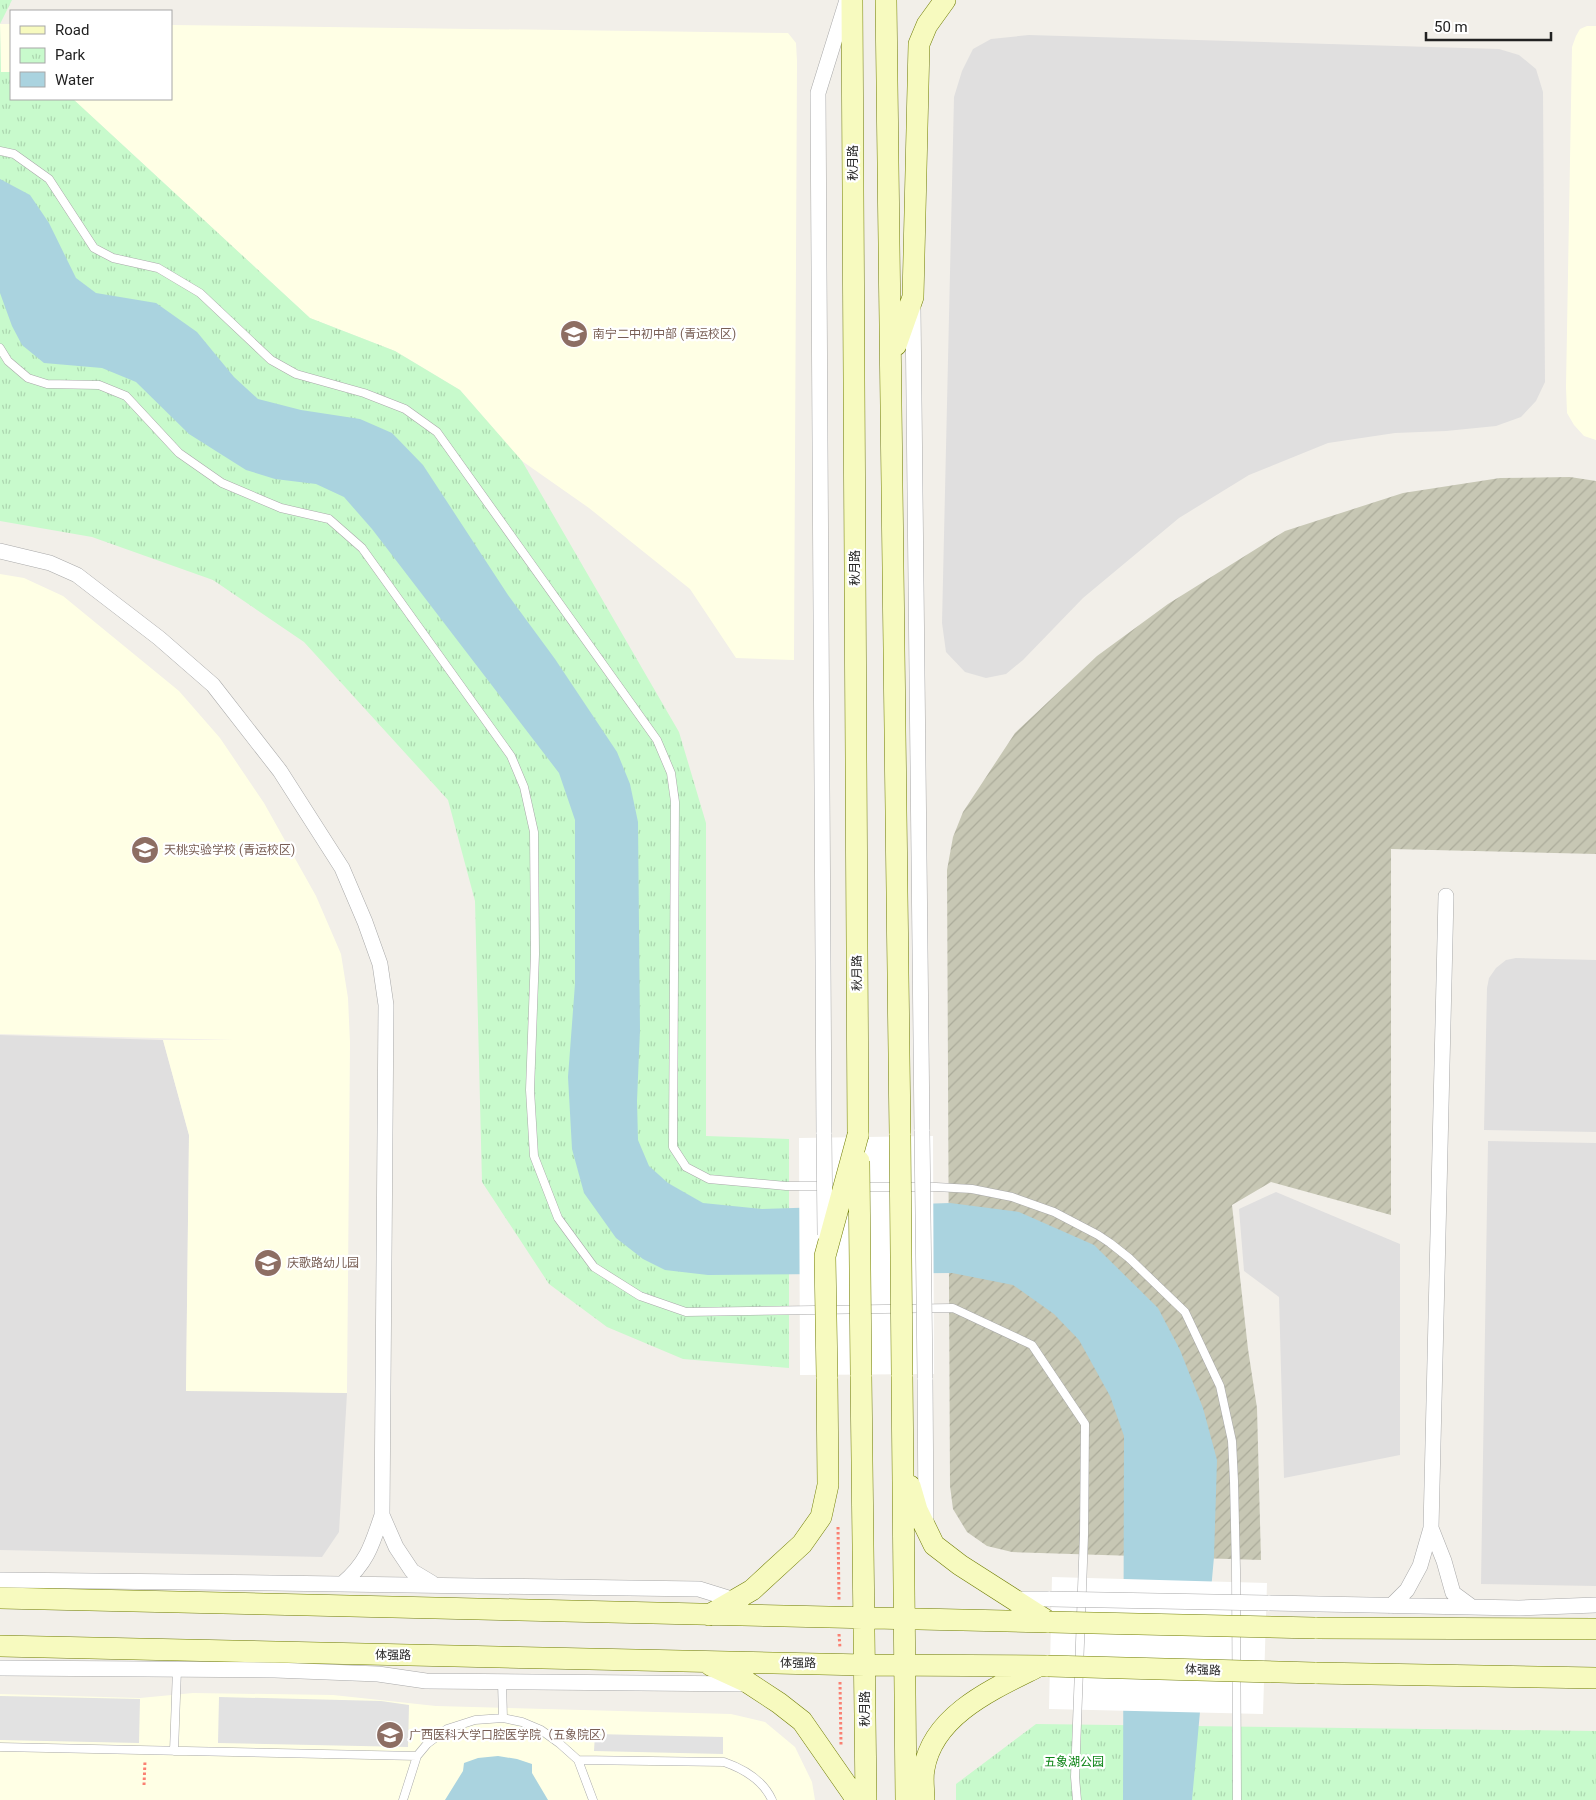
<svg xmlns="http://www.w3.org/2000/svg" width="1596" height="1800" font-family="Roboto,'Noto Sans SC',sans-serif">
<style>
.residential{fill:#e0dfdf}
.education{fill:#ffffe5}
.construction{fill:url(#construction-furrows)}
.park{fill:url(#park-tufts)}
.parking{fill:#e2e2e2}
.water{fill:#aad3df}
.pier{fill:#fff}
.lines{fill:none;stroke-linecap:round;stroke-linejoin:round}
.lane-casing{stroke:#a9a9a9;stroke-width:9}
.street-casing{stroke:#a9a9a9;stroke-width:16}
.secondary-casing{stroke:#707d05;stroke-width:22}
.path{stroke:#fa8072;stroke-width:3;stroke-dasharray:2.5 2.5;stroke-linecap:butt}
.lane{stroke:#fff;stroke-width:8}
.street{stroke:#fff;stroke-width:15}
.secondary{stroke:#f7fabf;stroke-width:21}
.street-bridge-casing{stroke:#a9a9a9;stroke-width:16;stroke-linecap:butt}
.secondary-bridge-casing{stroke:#707d05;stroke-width:22;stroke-linecap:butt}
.street-bridge{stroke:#fff;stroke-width:15}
.secondary-bridge{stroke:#f7fabf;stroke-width:21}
.labels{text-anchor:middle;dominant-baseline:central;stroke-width:4.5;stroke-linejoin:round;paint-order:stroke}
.street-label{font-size:12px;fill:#222;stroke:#fff}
.education-label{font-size:12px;fill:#785e54;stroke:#fff;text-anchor:start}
.park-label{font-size:12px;fill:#0c8416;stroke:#fff}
</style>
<defs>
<pattern id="construction-furrows" width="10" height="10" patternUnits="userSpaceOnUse" patternTransform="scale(1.25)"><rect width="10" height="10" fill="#c7c7b4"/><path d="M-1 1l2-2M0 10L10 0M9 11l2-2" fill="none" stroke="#abab9a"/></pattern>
<pattern id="park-tufts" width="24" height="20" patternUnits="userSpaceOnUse" patternTransform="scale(1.25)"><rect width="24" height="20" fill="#c8facc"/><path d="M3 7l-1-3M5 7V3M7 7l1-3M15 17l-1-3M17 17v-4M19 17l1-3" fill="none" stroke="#acd6af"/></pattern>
</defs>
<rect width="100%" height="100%" fill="#f2efe9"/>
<path class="residential" d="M1029,35L1499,49L1519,55L1536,69L1543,92L1545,382L1536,401L1521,417L1496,426L1446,431L1395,433L1328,443L1249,475L1179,518L1083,598L1023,660L1006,674L986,678L965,672L946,652L942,623L954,97L962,71L973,49L991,39Z
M1516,958L1596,960V1132L1484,1130L1487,988L1489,978L1496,968L1506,960Z
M0,1035L163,1040L189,1135L186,1390L347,1393L339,1532L322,1557L0,1550Z
M1488,1141L1596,1143V1586L1481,1584Z
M1276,1192L1400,1244V1455L1284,1478L1279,1297L1244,1271L1239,1209Z"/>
<path class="education" d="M0,24H11V72H1Z
M171,25L788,33L796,43L797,61L794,660L736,658L690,589L589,508L522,461L460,390L395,351L310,318L73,99H171Z
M1587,26H1596V440L1584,436L1574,425L1567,413L1566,387L1572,47L1576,36L1580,29Z
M0,574L24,578L63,596L179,691L220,738L264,803L316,896L341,954L348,998L350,1043L347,1393L186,1391L189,1135L163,1040H234L0,1034Z
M193,1693L333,1695L436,1706L731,1714L765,1722L795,1747L812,1782L815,1800H0V1694L140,1698Z"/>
<path class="construction" d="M1570,477L1596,481V854L1391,849V1215L1271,1182L1232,1205L1248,1349L1257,1408L1261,1560L1012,1552L987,1546L967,1532L953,1509L950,1486L947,870L953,837L963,812L1015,733L1097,656L1168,604L1285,531L1403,493L1500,478Z"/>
<path class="park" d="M0,0H12L0,24L1,72H11V99H73L310,318L395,351L460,390L522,461L679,732L706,823V1136L789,1139V1368L683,1359L607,1327L549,1284L482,1182L475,901L448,800L304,642L213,580L92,537L0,521Z
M1036,1724L1596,1731V1800H956V1784Z"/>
<path class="parking" d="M0,1696L140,1699L139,1743L0,1740Z
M219,1697L381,1701L409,1705L408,1747L218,1743Z
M595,1734L723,1737V1754L594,1751Z"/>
<path class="water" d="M0,179L30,195L49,223L76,278L96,293L156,303L197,332L234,377L258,399L301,410L360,419L392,433L423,465L508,595L555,659L617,752L630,784L638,822L640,1030L637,1101L638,1140L649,1166L668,1183L703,1203L762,1209L950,1203L1019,1212L1094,1245L1158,1308L1180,1350L1203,1408L1217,1460L1214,1557L1192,1800H1123L1124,1436L1110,1396L1079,1340L1054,1314L1013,1285L952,1273L708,1275L665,1270L643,1259L616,1238L584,1193L572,1149L568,1077L575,984V820L559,773L372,529L344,497L316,484L275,479L246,470L189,434L136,382L102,368L44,363L22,345L12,326L0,293Z
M498,1756L517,1759L532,1764V1773L548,1800H445L463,1771L464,1763L478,1758Z"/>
<path class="pier" d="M933,1136L934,1374L800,1375L799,1138Z
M1052,1577L1267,1583L1263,1714L1049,1709Z"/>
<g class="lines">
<g class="lane-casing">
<path id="lane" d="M0,151L14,154L49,179L94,248L113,258L158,268L200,293L271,360L296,374L364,393L405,409L437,432L657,740L671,773L675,802L673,1147L686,1167L709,1179L786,1186H827
M0,348L8,361L28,378L47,384L99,385L126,396L179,453L222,483L281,508L329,519L362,548L511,756L524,787L534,832L535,954L530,1090L534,1156L558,1218L594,1267L640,1296L686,1312L953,1308L1032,1345L1085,1424L1084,1535L1075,1777L1077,1800
M861,1187H936L972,1189L1012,1197L1054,1212L1098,1235L1110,1243L1129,1258L1185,1312L1220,1386L1232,1441L1234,1481L1236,1570L1237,1800
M502,1682L503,1718
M0,1747L417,1756
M174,1751L177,1669
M578,1760L724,1762C744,1769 763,1780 772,1800
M403,1800L417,1756L427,1744L447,1729L475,1720L503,1718L522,1722L541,1730L559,1743L578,1760L593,1800"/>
</g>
<g class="street-casing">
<path id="street" d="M913,308L922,1131
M0,551L50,563L77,575L159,638L213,685L280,771L342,868L365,922L380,964L386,1005L382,1515
M824,1134L818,93L847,0
M925,1378L926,1522
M1431,1528L1446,896
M0,1580C233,1583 466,1584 699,1589L741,1602
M342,1584C367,1563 372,1545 382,1515L396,1547L412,1571L432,1583
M1014,1599H1050
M1268,1603L1519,1608L1596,1605
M1391,1606L1407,1590L1420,1566L1431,1528L1444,1561L1453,1593L1472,1607
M0,1668L275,1670L378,1674L426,1681L745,1684"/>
</g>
<g class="secondary-casing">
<path id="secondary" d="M852,0L858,1135
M886,0L900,1135
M896,345L913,297L919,44L927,25L945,0
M861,1375L866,1800
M902,1375L906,1800
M910,1486L917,1510L934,1545L960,1565L1049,1622
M0,1598L1049,1622
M709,1615L752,1590L802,1544L821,1517L828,1485L827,1377
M1315,1628L1596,1629
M0,1646L865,1665L1048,1666
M710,1665L747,1682L779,1703L802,1721L857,1800
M1315,1673L1596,1678
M924,1800C924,1790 922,1779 924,1769C933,1715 993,1689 1037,1667"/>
</g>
<path class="path" d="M838,1527L839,1600
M839,1634L840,1648
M840,1682L841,1745
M144,1785L145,1761"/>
<use href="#lane" class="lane"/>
<use href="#street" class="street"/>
<use href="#secondary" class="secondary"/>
<g class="street-bridge-casing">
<path id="street-bridge" d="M922,1131L925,1378
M824,1134L825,1235
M1050,1599L1268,1603"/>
</g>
<g class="secondary-bridge-casing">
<path id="secondary-bridge" d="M900,1135L902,1375
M859,1161L861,1375
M827,1377L825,1256L858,1135
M1049,1622L1315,1628
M1048,1666L1315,1673"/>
</g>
<use href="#street-bridge" class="street-bridge"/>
<use href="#secondary-bridge" class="secondary-bridge"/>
</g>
<defs>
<g id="school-disc" transform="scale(1.4375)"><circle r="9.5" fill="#8d6e63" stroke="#fff"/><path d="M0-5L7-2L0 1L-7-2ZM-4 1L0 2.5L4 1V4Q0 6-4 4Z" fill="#fff"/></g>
<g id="university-disc" transform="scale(1.4375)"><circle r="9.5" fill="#8d6e63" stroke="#fff"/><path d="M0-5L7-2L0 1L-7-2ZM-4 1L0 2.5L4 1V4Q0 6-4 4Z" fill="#fff"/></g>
</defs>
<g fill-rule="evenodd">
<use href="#school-disc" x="574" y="334"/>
<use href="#school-disc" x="145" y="850"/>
<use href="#school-disc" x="268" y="1263"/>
<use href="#university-disc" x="390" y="1735"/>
</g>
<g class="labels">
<g class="street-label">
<text transform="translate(853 163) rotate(-90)">秋月路</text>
<text transform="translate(855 568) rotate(-90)">秋月路</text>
<text transform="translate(857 973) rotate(-91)">秋月路</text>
<text transform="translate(393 1655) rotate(1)">体强路</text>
<text transform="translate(798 1663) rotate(1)">体强路</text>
<text transform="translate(1203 1670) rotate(2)">体强路</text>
<text transform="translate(865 1709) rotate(-90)">秋月路</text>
</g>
<g class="education-label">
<text x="593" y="334">南宁二中初中部 (青运校区)</text>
<text x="164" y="850">天桃实验学校 (青运校区)</text>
<text x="287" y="1263">庆歌路幼儿园</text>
<text x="409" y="1735">广西医科大学口腔医学院（五象院区）</text>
</g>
<g class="park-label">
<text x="1074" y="1762">五象湖公园</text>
</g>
</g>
<rect x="10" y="10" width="162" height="90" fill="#ffffff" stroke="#a7a7a7"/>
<rect x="20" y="26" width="25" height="8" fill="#f7fabf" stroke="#a7a7a7"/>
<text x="55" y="35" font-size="15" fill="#222222">Road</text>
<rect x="20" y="48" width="25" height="15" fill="url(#park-tufts)" stroke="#a7a7a7"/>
<text x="55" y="60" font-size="15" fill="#222222">Park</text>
<rect x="20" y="72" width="25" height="15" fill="#aad3df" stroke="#a7a7a7"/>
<text x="55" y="85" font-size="15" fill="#222222">Water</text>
<path d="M1426 32v8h125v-8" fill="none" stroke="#222222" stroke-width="2.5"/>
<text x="1434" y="32" font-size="15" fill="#222222" stroke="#ffffff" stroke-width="4" paint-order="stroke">50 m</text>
</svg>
